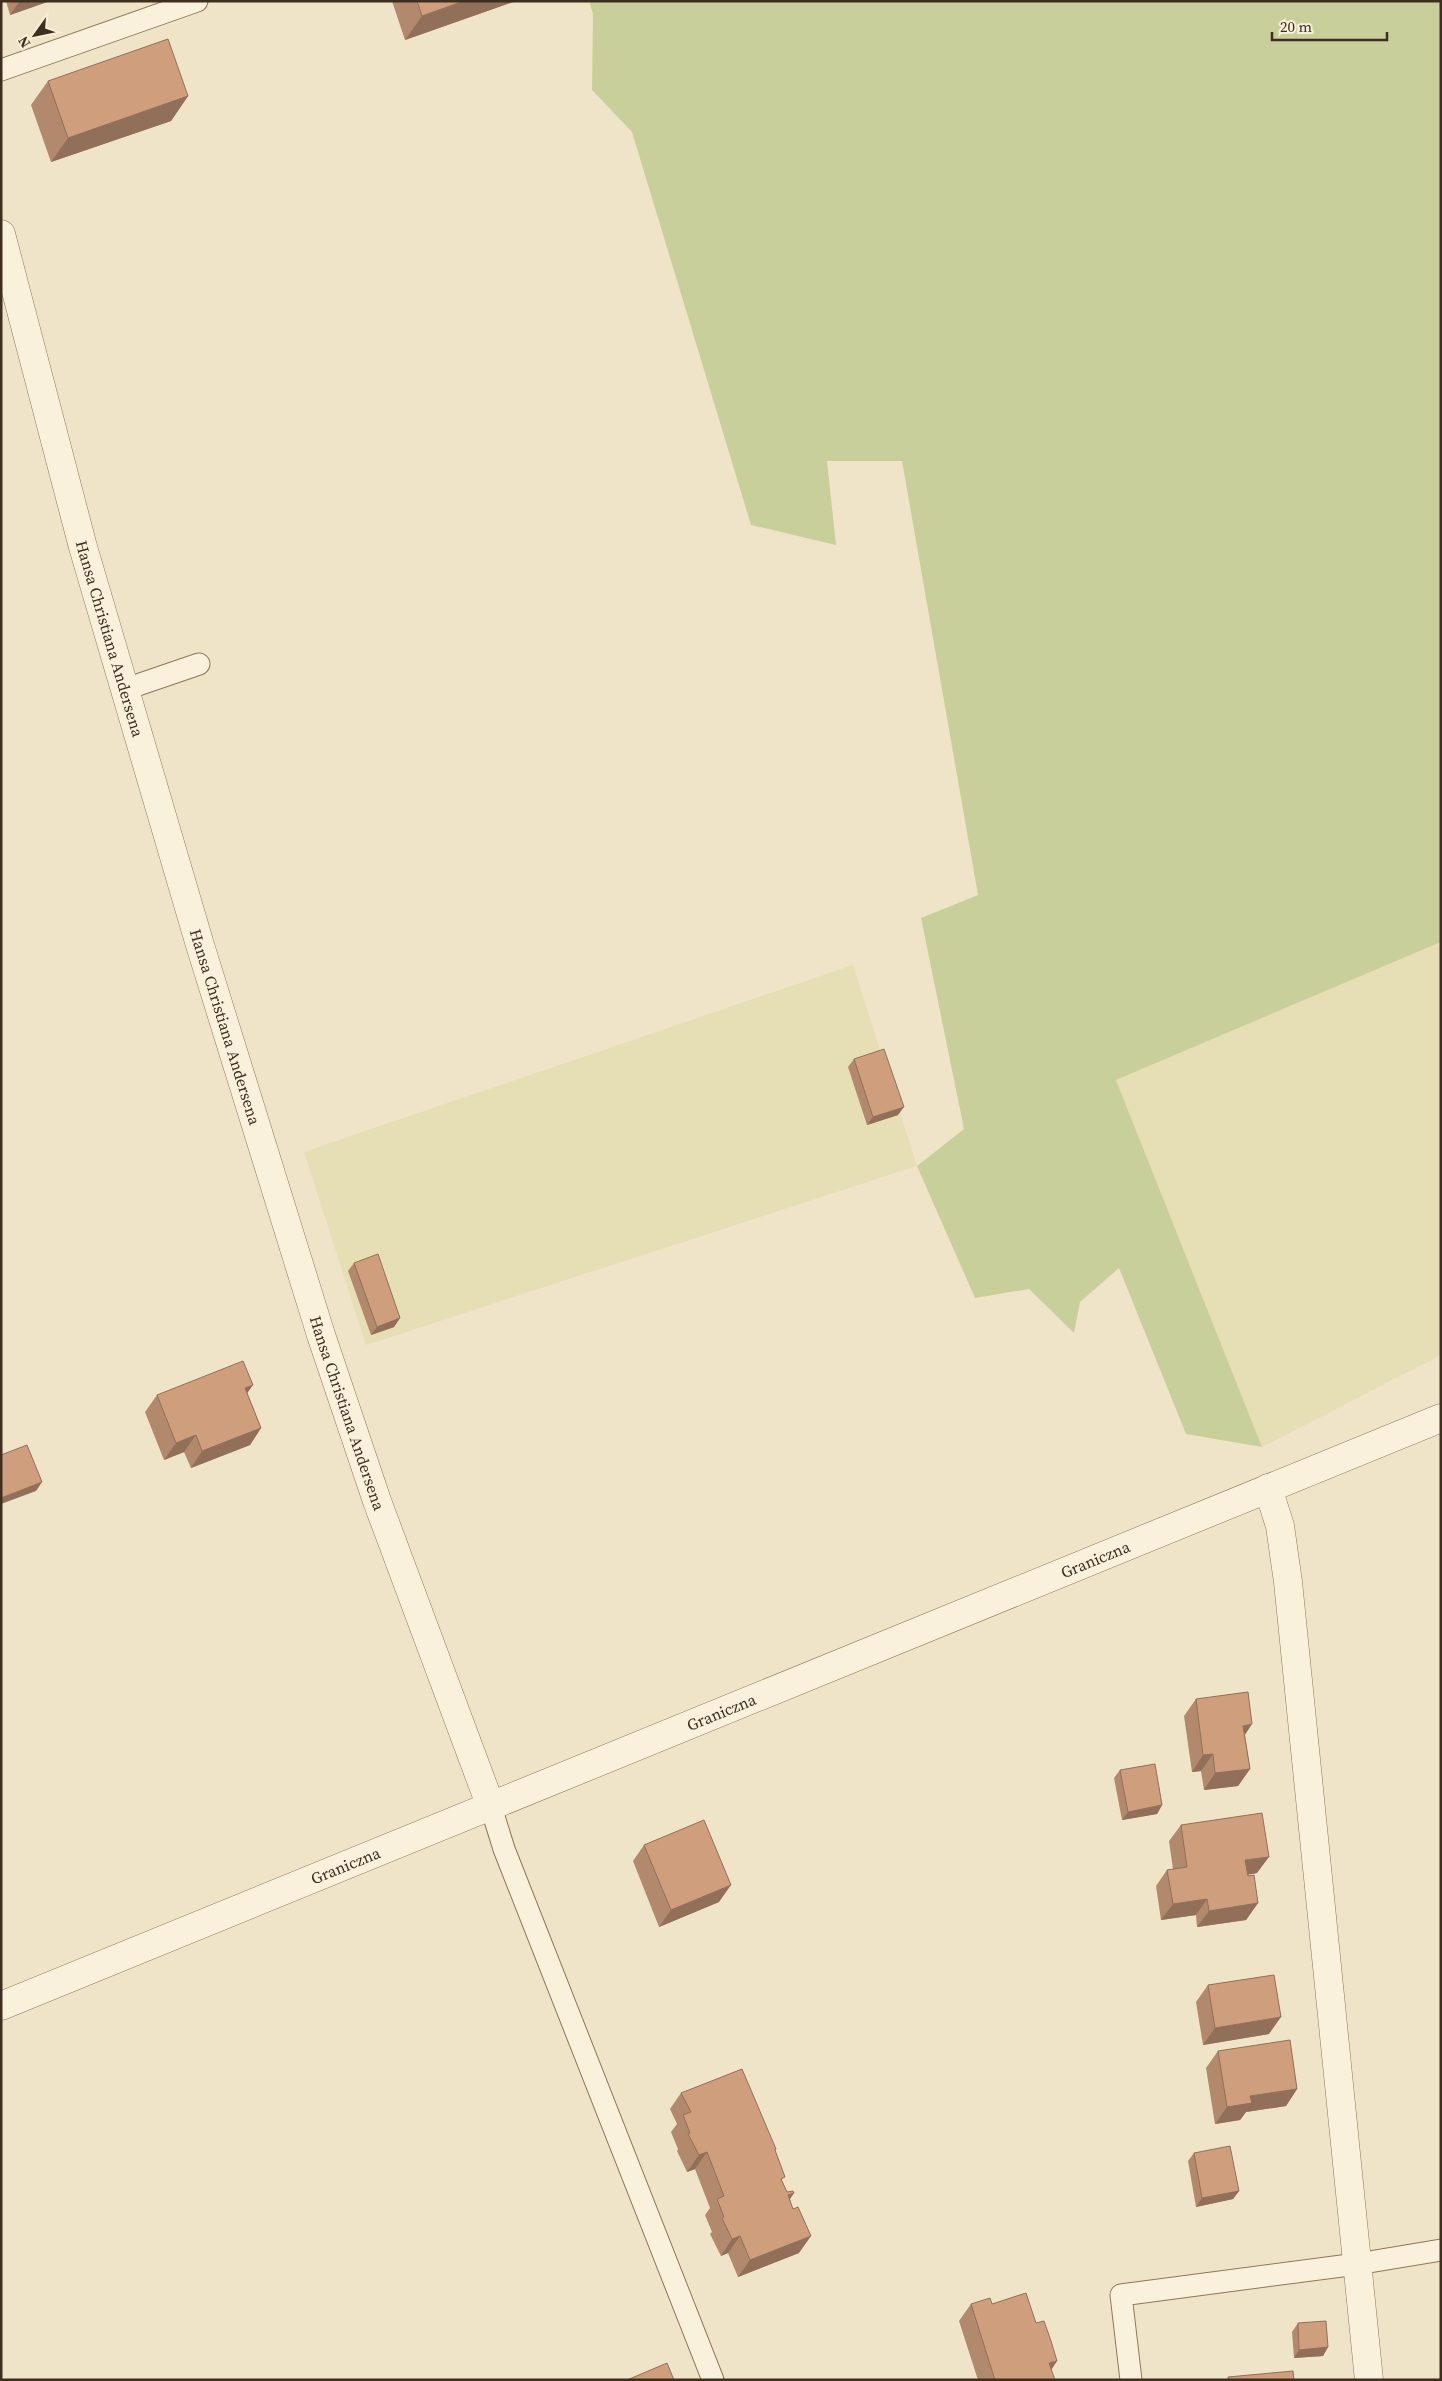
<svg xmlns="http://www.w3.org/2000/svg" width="1442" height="2381" font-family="'Source Serif 4',serif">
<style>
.farmland{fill:#e6deb5}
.green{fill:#c9cf9b}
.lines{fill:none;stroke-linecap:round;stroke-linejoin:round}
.service-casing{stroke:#8d765c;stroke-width:23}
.minor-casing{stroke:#8d765c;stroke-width:29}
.tertiary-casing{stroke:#8d765c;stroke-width:29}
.service{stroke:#faf1dc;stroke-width:21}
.minor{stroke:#faf1dc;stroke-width:28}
.tertiary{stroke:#faf1dc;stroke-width:28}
.wall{fill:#b2896c}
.shaded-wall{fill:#916f58}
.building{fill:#cf9f7d;stroke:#916f58}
.labels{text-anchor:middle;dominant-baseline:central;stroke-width:5;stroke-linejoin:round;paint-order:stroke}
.street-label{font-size:16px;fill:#3d2e20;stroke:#f7eed8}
</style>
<rect width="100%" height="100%" fill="#f0e4c8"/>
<path class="farmland" d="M1441,942V1355L1262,1447L1116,1080Z
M853,965L917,1166L366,1345L304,1152Z"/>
<path class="green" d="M589,1H1441V942L1116,1080L1262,1447L1186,1434L1119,1268L1080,1302L1074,1333L1029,1289L975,1298L917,1166L964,1129L921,918L978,895L902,461H827L836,545L751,525L632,132L592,90L593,14Z"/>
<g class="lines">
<g class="service-casing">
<path id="service" d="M1,70L197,1
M126,689L199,664
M491,1807L504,1849L713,2380
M1131,2380L1121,2295L1357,2264L1441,2250"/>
</g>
<g class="minor-casing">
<g id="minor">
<path id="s1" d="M1,234L83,547L200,945L321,1335L377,1501L491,1807"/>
<path d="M1268,1488L1280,1526L1288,1582L1369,2380"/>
</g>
</g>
<g class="tertiary-casing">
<g id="tertiary">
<path id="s2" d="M1,2006L1441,1418"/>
</g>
</g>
<use href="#service" class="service"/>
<use href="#minor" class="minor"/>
<use href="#tertiary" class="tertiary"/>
</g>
<path class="wall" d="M6,1H50L10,15Z
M392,1H516L405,40Z
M48,81L188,96L171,121L51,162L31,105Z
M854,1059L898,1115L867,1125L848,1067Z
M354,1263L400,1318L394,1327L371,1335L348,1271Z
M247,1393L261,1428L250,1445L191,1468L184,1452L164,1460L145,1412L157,1395Z
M1196,1699L1245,1735L1250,1769L1238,1786L1204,1790L1201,1771L1192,1772L1184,1716Z
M1120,1770L1162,1805L1157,1814L1122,1820L1114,1778Z
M1181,1825L1257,1873L1247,1875L1258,1903L1246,1920L1197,1927L1196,1915L1161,1920L1156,1886L1167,1870L1173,1869L1169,1841Z
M644,1845L719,1902L659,1927L633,1861Z
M1208,1985L1269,2034L1203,2045L1196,2002Z
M1218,2051L1297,2089L1286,2106L1246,2112L1240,2120L1215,2124L1206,2068Z
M681,2093L775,2151L782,2181L787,2192L794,2193L790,2199L799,2253L738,2277L728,2253L721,2256L710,2234L712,2232L705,2215L710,2208L695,2169L687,2172L677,2151L678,2149L671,2132L677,2124L670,2109Z
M1194,2153L1239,2191L1233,2199L1196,2207L1188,2161Z
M971,2304H992L1051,2370L1055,2380H978L959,2321Z
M1298,2323L1328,2347L1323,2356L1294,2358L1292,2332Z"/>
<path class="shaded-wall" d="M20,1H50L10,15Z
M464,1H516L405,40L422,16Z
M188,96L171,121L51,162L68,138Z
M904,1107L898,1115L867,1125L873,1117Z
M400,1318L394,1327L371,1335L377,1327Z
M253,1385L241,1402L245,1388Z
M261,1428L250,1445L191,1468L202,1451Z
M196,1435L184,1452L164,1460L176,1443Z
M42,1482L36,1491L1,1504V1498Z
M1252,1724L1241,1741L1243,1726Z
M1213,1754L1201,1771L1192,1772L1203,1755Z
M1250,1769L1238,1786L1204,1790L1215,1773Z
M1162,1805L1157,1814L1122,1820L1128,1812Z
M1269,1857L1257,1873L1233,1877L1245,1860Z
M731,1885L719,1902L659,1927L671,1910Z
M1207,1899L1196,1915L1161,1920L1173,1904Z
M1258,1903L1246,1920L1197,1927L1209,1911Z
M1281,2017L1269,2034L1203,2045L1215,2028Z
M1297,2089L1286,2106L1246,2112L1240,2120L1215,2124L1227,2107L1250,2096Z
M707,2152L695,2169L687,2172L699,2155Z
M1239,2191L1233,2199L1196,2207L1202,2198Z
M794,2193L782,2210L788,2195Z
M740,2236L728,2253L721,2256L732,2239Z
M811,2236L799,2253L738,2277L750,2260Z
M1328,2347L1323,2356L1294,2358L1299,2350Z
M1057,2361L1046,2378L1049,2363Z"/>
<path class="building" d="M417,1H464L422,16Z
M168,39L188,96L68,138L48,81Z
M884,1049L904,1107L873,1117L854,1059Z
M378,1254L400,1318L377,1327L354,1263Z
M243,1361L253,1385L245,1388L261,1428L202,1451L196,1435L176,1443L157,1395Z
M27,1445L42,1482L1,1498V1455Z
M1248,1692L1252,1724L1243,1726L1250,1769L1215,1773L1213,1754L1203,1755L1196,1699Z
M1155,1764L1162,1805L1128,1812L1120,1770Z
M1262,1813L1269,1857L1245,1860L1248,1876L1254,1875L1258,1903L1209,1911L1207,1899L1173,1904L1167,1870L1187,1867L1181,1825Z
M704,1820L731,1885L671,1910L644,1845Z
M1274,1975L1281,2017L1215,2028L1208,1985Z
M1290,2040L1297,2089L1250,2096L1252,2103L1227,2107L1218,2051Z
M742,2069L776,2149L775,2150L785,2177L781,2179L787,2192L793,2191L794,2193L788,2195L793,2209L798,2207L811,2236L750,2260L740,2236L732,2239L722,2218L724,2217L717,2199L724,2196L707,2152L699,2155L688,2134L690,2133L683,2115L691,2112L681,2093Z
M1230,2146L1239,2191L1202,2198L1194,2153Z
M1026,2293L1036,2323L1044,2321L1051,2341L1057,2361L1049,2363L1055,2380H995L971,2304L990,2298L992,2304Z
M1326,2321L1328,2347L1299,2350L1298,2323Z
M667,2363L674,2380H627Z
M1293,2371L1294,2380H1228V2377Z"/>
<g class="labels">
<g class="street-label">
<text stroke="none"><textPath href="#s1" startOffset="419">Hansa Christiana Andersena</textPath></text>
<text stroke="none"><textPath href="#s1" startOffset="824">Hansa Christiana Andersena</textPath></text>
<text stroke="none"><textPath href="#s1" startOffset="1229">Hansa Christiana Andersena</textPath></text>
<text stroke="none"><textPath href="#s2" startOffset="1182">Graniczna</textPath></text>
<text stroke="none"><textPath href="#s2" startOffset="778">Graniczna</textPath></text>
<text stroke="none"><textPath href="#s2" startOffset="372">Graniczna</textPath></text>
</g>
</g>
<rect width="1442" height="2381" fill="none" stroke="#3d2e20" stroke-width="5"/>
<g transform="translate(35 35) rotate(237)" stroke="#f7eed8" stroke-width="4" paint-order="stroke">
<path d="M0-4L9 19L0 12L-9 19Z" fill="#3d2e20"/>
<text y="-8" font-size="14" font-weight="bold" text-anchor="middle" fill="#3d2e20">N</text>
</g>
<path d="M1272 32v8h115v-8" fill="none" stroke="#3d2e20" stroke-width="2.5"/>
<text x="1280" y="32" font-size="15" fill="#3d2e20" stroke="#f7eed8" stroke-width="4" paint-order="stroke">20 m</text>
</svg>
